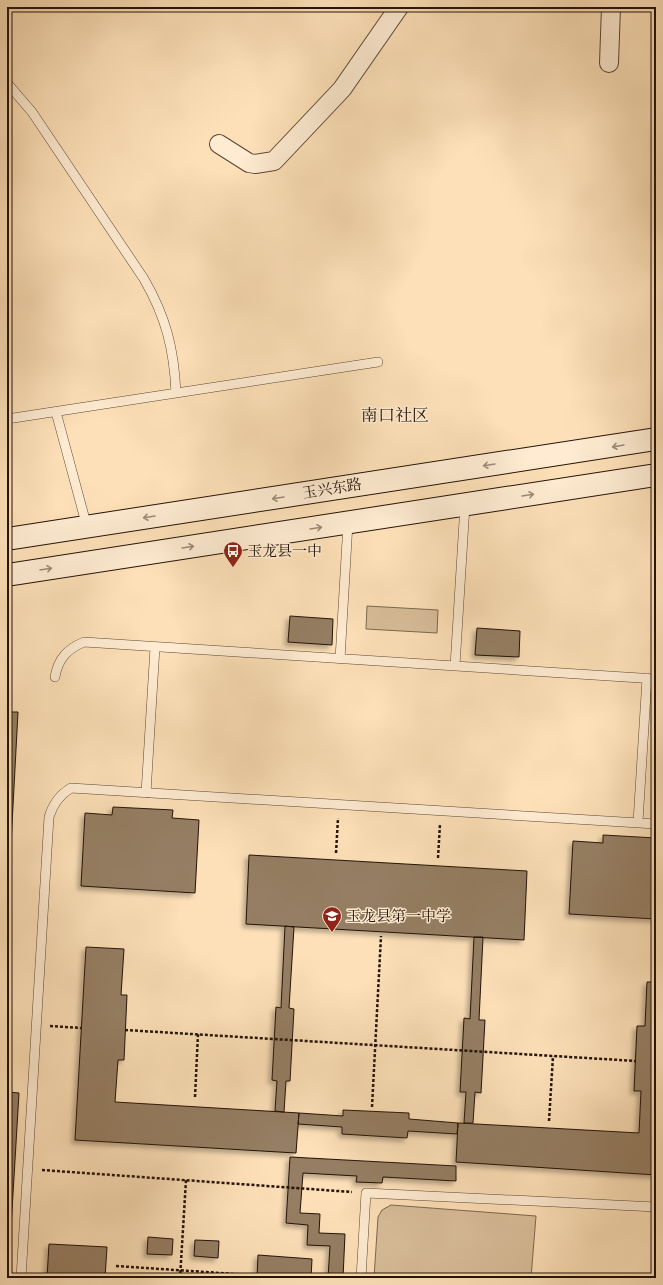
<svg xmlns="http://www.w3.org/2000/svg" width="663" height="1285" font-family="'IM FELL DW Pica','Noto Serif SC',serif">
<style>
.green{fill:#d8bd9a;stroke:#7e6850}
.building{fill:#957e63;stroke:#251307;filter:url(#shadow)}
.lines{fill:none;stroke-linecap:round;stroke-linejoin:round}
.service-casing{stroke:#5b4633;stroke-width:10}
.minor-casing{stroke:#5b4633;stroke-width:20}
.secondary-casing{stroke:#251307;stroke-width:24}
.path{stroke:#251307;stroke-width:2.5;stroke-dasharray:3 2;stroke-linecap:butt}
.service{stroke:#feebd1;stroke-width:9}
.minor{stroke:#feebd1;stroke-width:18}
.secondary{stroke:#feebd1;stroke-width:22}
.oneway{stroke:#9c8a76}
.labels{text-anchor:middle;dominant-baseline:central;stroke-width:3;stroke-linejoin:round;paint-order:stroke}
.street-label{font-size:15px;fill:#251307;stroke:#feebd1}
.poi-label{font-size:15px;fill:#251307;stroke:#feebd1;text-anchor:start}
.quarter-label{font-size:17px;fill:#251307;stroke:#feebd1}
</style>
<defs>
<filter id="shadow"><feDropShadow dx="-3.5" dy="3.5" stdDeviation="2" flood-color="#0004"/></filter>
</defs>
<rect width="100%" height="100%" fill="#fde0b8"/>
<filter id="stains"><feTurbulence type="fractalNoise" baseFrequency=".005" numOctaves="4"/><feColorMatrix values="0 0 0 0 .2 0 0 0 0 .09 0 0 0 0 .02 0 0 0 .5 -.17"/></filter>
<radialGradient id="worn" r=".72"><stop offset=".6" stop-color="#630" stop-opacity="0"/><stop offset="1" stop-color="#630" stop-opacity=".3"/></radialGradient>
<path class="green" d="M367,606L438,610L437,633L366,629Z
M391,1205L536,1216L531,1278H374L378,1217L382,1210Z"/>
<path class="building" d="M290,616L333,619L332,645L288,642Z
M477,628L520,631L519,657L475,655Z
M7,712H18L7,919Z
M113,807L173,810L172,818L199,820L195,893L81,886L85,813L112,815Z
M603,835L656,838V919L569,914L573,841L603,843Z
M249,855L527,871L524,940L246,924Z
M285,926L294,927L289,1008L294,1009L290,1081H286L284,1112L275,1111L277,1081L272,1080L276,1007L281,1008Z
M474,937H483L479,1020H485L481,1093L475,1092L473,1123H464L466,1092H460L464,1018L470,1019Z
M86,947L124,949L121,995H127L124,1060H118L115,1102L299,1113L296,1153L75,1140Z
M647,982H656V1175L456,1162L458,1123L639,1133L641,1091H634L637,1026H645Z
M7,1092L19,1093L8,1278H7Z
M343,1110L409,1113V1119L458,1123L457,1134L408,1131L407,1138L342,1134V1127L298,1124L299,1113L343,1116Z
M290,1157L456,1166V1181L383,1177L382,1183L356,1182L357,1176L303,1173L300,1213L320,1214L319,1233L345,1234L343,1278H328L330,1246L307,1245L308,1225L286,1223Z
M148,1237L173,1239L172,1255L147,1254Z
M195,1240L219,1241L218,1258L194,1256Z
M49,1244L107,1247L105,1278H47Z
M258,1255L312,1259L311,1278H257Z"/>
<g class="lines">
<g class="service-casing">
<path id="service" d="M7,83L32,112L144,279C166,317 174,349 176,393
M56,412L87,527
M7,419L378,362
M340,659L348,523
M455,666L465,505
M55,677C58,659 67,649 84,642L656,679
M146,793L155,647
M638,822L647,678
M21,1278L49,817C53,804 59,795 71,788L656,824
M361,1278L366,1193L656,1207"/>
</g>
<g class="minor-casing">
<path id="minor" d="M609,63L611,7
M219,144L249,163L255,164L274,161L342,89L399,7"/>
</g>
<g class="secondary-casing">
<path id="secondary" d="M7,539L656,439
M7,575L656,475"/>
</g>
<path class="path" d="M336,853L338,818
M438,858L440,824
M50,1026L81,1028
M125,1030L636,1061
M195,1097L198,1034
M372,1107L381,936
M549,1121L553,1056
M42,1170L352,1192
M116,1266L250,1275
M180,1278L186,1180"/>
<use href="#service" class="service"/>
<use href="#minor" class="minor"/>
<use href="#secondary" class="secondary"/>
</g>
<defs><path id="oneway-shaft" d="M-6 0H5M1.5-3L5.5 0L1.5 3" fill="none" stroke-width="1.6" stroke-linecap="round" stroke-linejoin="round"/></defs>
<g class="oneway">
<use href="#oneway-shaft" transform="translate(618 446) rotate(170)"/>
<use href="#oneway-shaft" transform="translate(489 465) rotate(171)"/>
<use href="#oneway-shaft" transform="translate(528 495) rotate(-9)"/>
<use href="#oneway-shaft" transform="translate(278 498) rotate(171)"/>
<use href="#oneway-shaft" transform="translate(149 517) rotate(171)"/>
<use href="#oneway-shaft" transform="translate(316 528) rotate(-9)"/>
<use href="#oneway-shaft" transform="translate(188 547) rotate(-9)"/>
<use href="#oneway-shaft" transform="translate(46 569) rotate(-9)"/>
</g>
<defs>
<g id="bus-pin" transform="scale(1)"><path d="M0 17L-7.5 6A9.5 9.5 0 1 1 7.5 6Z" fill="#8f2418" stroke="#feebd1"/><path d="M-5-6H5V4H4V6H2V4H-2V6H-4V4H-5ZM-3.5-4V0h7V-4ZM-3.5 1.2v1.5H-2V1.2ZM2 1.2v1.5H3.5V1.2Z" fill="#fff"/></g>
<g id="school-pin" transform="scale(1)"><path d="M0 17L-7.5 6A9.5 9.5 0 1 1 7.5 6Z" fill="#8f2418" stroke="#feebd1"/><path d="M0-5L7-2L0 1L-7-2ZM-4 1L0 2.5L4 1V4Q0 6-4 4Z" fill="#fff"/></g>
</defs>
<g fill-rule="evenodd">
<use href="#bus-pin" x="233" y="551"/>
<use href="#school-pin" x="332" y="916"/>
</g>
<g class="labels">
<g class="street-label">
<text transform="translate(332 489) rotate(-9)">玉兴东路</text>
</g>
<g class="poi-label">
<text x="247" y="551">玉龙县一中</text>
<text x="346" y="916">玉龙县第一中学</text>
</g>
<g class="quarter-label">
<text x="395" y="416">南口社区</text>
</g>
</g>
<rect width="663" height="1285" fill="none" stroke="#fde0b8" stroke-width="24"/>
<rect x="8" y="8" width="647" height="1269" fill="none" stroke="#251307" stroke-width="2"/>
<rect x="12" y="12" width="639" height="1261" fill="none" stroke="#251307"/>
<rect width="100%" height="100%" filter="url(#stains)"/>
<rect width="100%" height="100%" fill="url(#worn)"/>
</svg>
